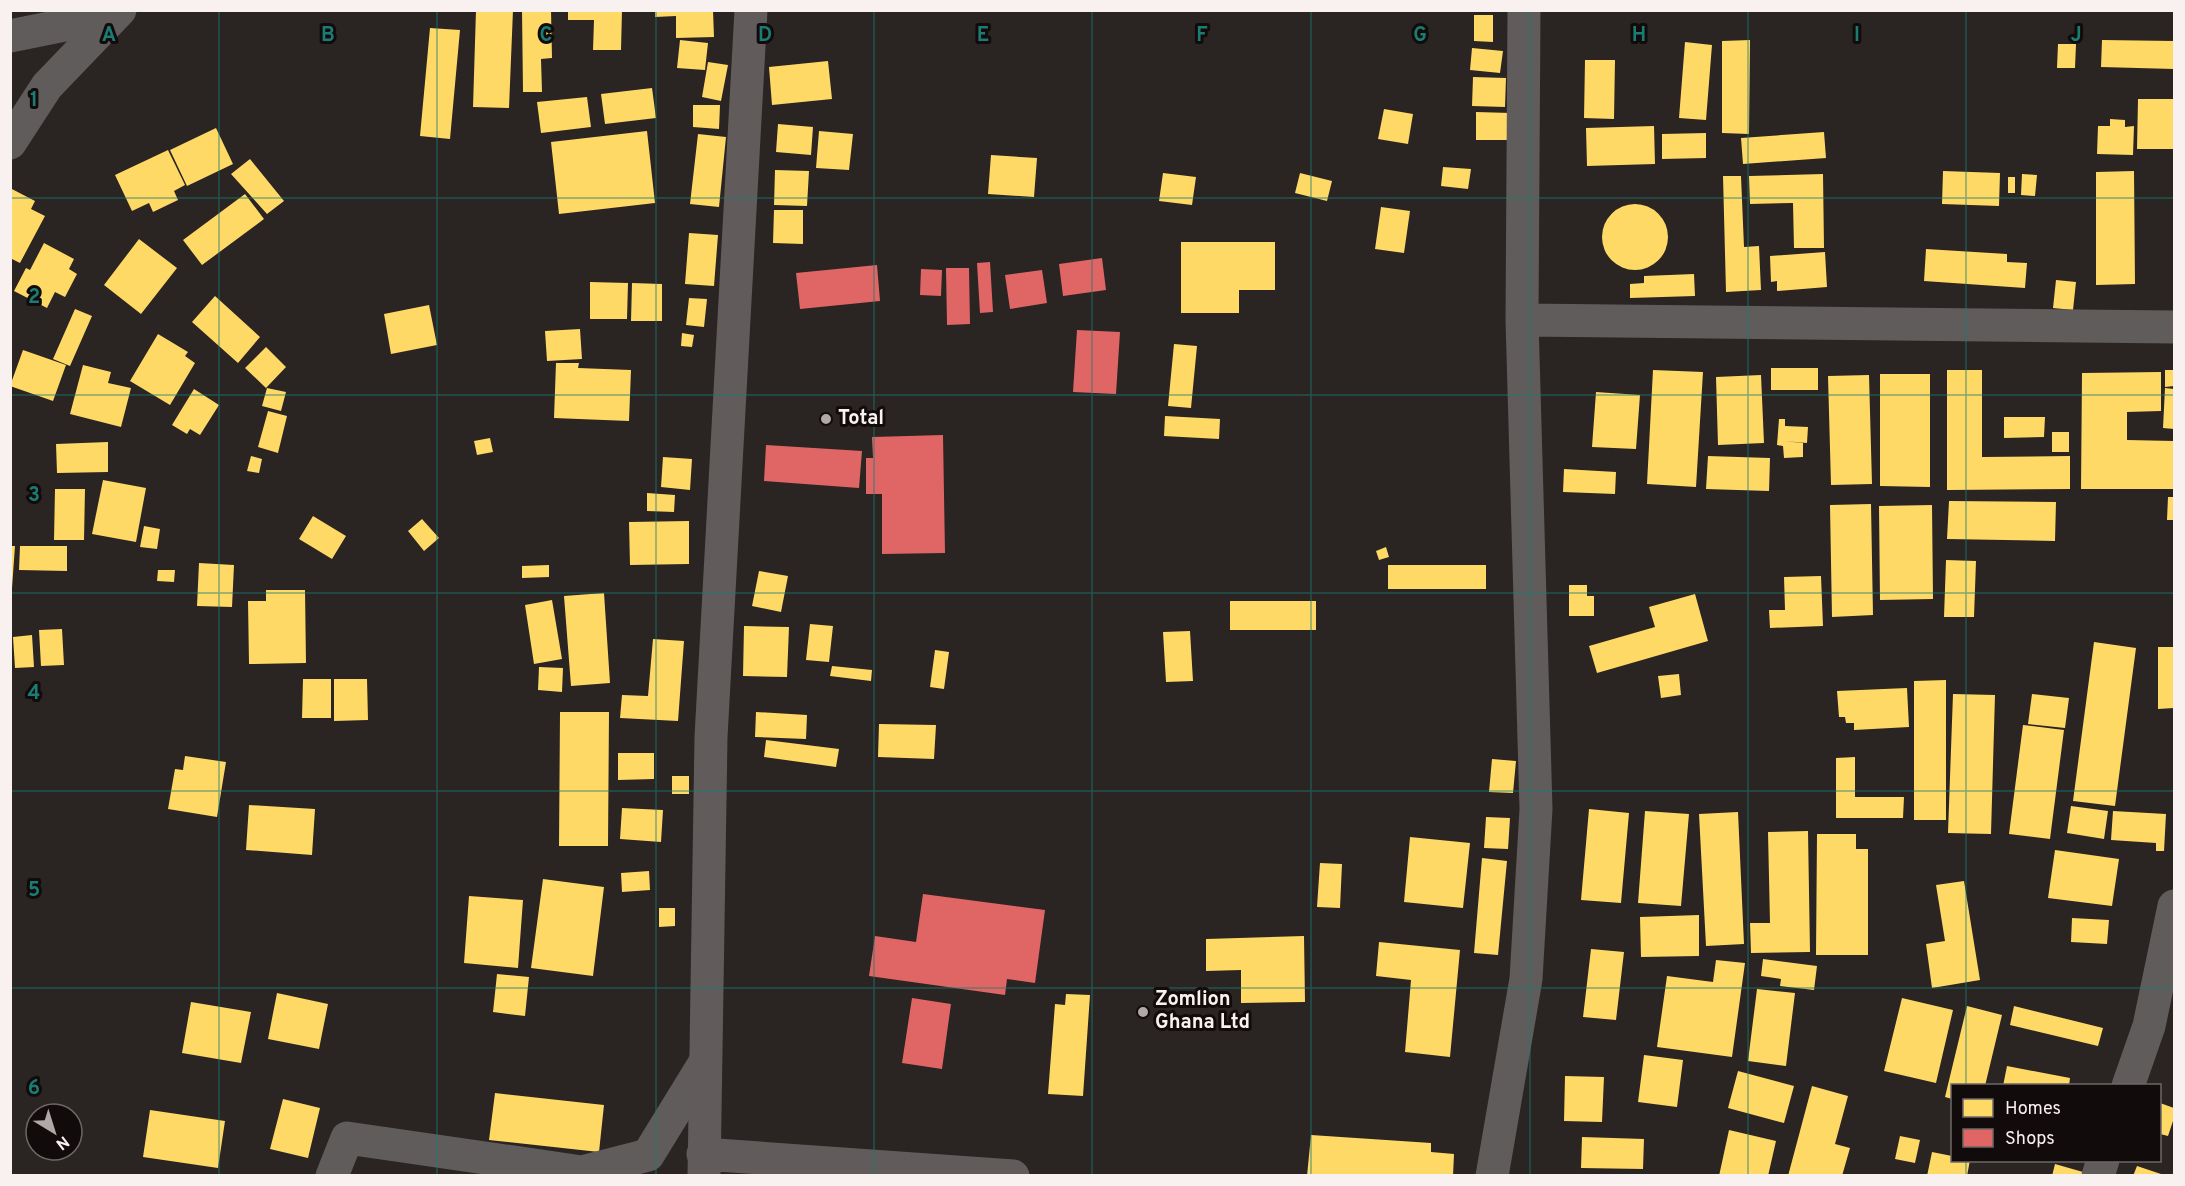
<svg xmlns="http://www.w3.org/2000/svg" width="2185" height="1186" font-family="Overpass,sans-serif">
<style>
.homes{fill:#ffd966}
.shops{fill:#e06666}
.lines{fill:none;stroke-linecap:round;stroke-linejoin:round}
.minor{stroke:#5f5c5b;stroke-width:33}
.major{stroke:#615c5b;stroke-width:33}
.grid{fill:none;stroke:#1b7c74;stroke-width:1.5;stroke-opacity:0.55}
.poi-dot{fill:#b1a9a8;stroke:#110c0b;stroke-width:2}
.labels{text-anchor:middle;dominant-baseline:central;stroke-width:6;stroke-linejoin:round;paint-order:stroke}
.poi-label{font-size:20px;font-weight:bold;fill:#f9f0f0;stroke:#110c0b;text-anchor:start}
.grid-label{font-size:20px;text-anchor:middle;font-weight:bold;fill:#1b7c74;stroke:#110c0b;stroke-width:6;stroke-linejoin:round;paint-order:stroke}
</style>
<rect width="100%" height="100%" fill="#2a2423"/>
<path class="homes" d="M476,10H513L509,108L473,107Z
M522,10H551L552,58L541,59L542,92H523Z
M568,10H622L621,50H593L594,20H568Z
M655,10H713L714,37L676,38V16L655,17Z
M1474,15H1493V42L1474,41Z
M430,28L460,30L450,139L420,136Z
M680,40L708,43L705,70L677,68Z
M1750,40L1749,134L1722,133V41Z
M2102,40L2174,41V69L2101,67Z
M1685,42L1712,45L1706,120L1679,118Z
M2058,44H2076L2075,68H2057Z
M1472,48L1503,51L1500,73L1470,70Z
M1585,60H1615L1614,119L1584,118Z
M828,61L832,99L772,105L769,67Z
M708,62L728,65L721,101L702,97Z
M1473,77L1506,78L1505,107L1472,106Z
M652,88L656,118L605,124L601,94Z
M587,97L591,127L541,133L537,102Z
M2138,99H2174V149H2137Z
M693,105H720L719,129L693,127Z
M1384,109L1413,114L1408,144L1378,139Z
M1476,112L1511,113L1510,140H1476Z
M2110,119L2125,120V127L2134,126L2133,155L2097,154L2098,126H2110Z
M778,124L813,127L811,155L776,152Z
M1654,126L1655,164L1587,166L1586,128Z
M216,128L233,164L187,186L170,150Z
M647,131L655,203L559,214L551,142Z
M819,131L853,134L849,170L816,168Z
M1824,132L1826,158L1743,164L1741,138Z
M1706,133V158L1662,159V134Z
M698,134L726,137L719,207L690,204Z
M168,150L185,185L174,191L178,200L153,212L149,203L132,211L115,175Z
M991,155L1037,158L1034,197L988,194Z
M250,159L284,201L267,214L231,174Z
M1443,167L1471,169L1468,189L1441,186Z
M775,170L809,171L807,206L774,205Z
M1943,171L2000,173L1999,206L1942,204Z
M2134,171L2135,284L2096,285V172Z
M1163,173L1196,177L1192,205L1159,201Z
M1300,173L1332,181L1327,201L1295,193Z
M1823,174L1824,248H1794L1793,203L1750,204L1749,176Z
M2022,174L2037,175L2035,196L2021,195Z
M1723,176H1741L1744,247L1759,246L1761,290L1726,292Z
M2008,177H2015V193H2008Z
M10,188L35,201L31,209L45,216L20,263L10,258Z
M245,194L264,219L202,265L183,240Z
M1602 237a33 33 0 1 1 66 0a33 33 0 1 1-66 0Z
M1381,207L1410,211L1404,253L1375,249Z
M774,210H803V244L773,243Z
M689,233L718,235L714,286L685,284Z
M139,239L177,268L141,314L104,285Z
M1181,242H1275V290H1239V313H1181Z
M44,243L74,259L69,269L77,274L65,297L55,292L47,308L14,291L26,268L30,270Z
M1926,249L2007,254V262L2027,263L2025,288L1924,281Z
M1825,252L1827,287L1777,291V281L1771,282L1770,256Z
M1694,274L1695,296L1630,298V284L1644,283V276Z
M2056,280L2076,282L2073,310L2053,308Z
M590,282L628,283L627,319H590Z
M632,283L662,284V321H631Z
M215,296L260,337L238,363L192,322Z
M689,298L707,299L704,327L686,325Z
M429,305L437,345L391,354L384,314Z
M75,309L92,316L70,366L53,359Z
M580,329L582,359L547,361L545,331Z
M682,333L694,335L692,347L681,346Z
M158,334L188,352L185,356L195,363L170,405L130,381Z
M1174,344L1197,346L1191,408L1168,406Z
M266,347L286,367L266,388L245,368Z
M23,350L66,365L53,401L10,386Z
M556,363H579L578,368L631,370L629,421L554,418Z
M83,365L111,372L108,383L131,388L121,427L70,414Z
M1771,368H1818V390H1771Z
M1653,370L1703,372L1696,487L1647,484Z
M1947,370H1982V457L2070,456V489L1947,490Z
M2165,370H2174V386L2165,387Z
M2161,372V411L2127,412V440L2174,441V489H2081L2082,373Z
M1880,374H1930V487L1880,486Z
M1761,375L1764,443L1718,445L1716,377Z
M1869,375L1872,484L1831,485L1828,376Z
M267,388L286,392L281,411L262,406Z
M2165,388L2174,389V429L2163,428Z
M194,389L219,405L200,435L190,429L187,434L172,425Z
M1596,392L1640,395L1636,449L1592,447Z
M268,411L287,416L278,453L258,447Z
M1165,416L1220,419L1219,439L1164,436Z
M2004,417H2045L2044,437L2004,438Z
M1779,419H1785V426L1808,427L1807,443L1783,441L1803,443V457L1784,458L1783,446L1777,445Z
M2052,432H2069V452H2052Z
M490,438L493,452L477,455L474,441Z
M108,442V472L57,473L56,444Z
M251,456L262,459L259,473L247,471Z
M1708,456L1770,458L1769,491L1706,489Z
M663,457L692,459L690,490L661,487Z
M1564,469L1616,472L1615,494L1563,492Z
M103,480L146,488L136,542L92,534Z
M55,489H85L84,540H54Z
M647,493L675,495L674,512L647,511Z
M2168,497H2174V520H2167Z
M1949,501L2056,502L2055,541L1947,539Z
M1871,504L1873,615L1832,617L1830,505Z
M1932,505L1933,599L1880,600L1879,506Z
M313,516L346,536L332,559L299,539Z
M422,519L439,538L424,551L408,531Z
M689,521V564L630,565L629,522Z
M144,526L160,529L157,549L140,547Z
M10,546H15L12,588H10Z
M20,546H67V571L19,570Z
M1386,547L1389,557L1379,560L1376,551Z
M1946,560L1976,561L1974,617H1944Z
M199,563L234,565L232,607L197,606Z
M549,565V577L522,578V566Z
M1388,565H1486V589H1388Z
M158,570H175L174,582L157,581Z
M759,571L788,576L781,612L752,606Z
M1821,576L1823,626L1770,628L1769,610H1785L1784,577Z
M1569,585H1587V596H1594V616H1569Z
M266,590H305L306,663L249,664L248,601H266Z
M604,593L610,683L571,686L564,596Z
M1695,594L1708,641L1597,673L1589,646L1655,627L1649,607Z
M552,600L562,659L534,664L525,605Z
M1230,601H1316V630H1230Z
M810,624L833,626L829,662L806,660Z
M744,626L789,627L787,677L743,676Z
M62,629L64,665L41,666L39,630Z
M1190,631L1193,681L1166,682L1163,632Z
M32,635L34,667L15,668L13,637Z
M653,639L684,641L678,721L620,718L622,695L648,696Z
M2094,642L2136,648L2115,806L2073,801Z
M2158,647H2174V708L2158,709Z
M935,650L949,652L944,689L930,687Z
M832,666L872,670L871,681L830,676Z
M539,667L563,668L562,692L538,690Z
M1679,674L1681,695L1661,698L1658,676Z
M303,679H331V718H302Z
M334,679H367L368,720L334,721Z
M1946,680V820H1914V681Z
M1907,688L1909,727L1854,730V723H1846L1845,717H1839L1837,691Z
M1953,694L1995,695L1991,834L1948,833Z
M2032,694L2069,698L2065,728L2028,724Z
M560,712H609L608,846H559Z
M756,712L807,715L806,739L755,737Z
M879,724L936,725L934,759L878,757Z
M2023,725L2064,730L2050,839L2009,834Z
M766,740L839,749L836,767L764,757Z
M618,753H654V779L618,780Z
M185,756L226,762L217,817L168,809L175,769L183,770Z
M1855,757V797H1904L1903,818H1836V758Z
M1492,759L1516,761L1513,793L1489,792Z
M672,776H689V794H672Z
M249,805L315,809L312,855L246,850Z
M2071,806L2108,811L2104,839L2067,833Z
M622,808L663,810L661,842L620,839Z
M1589,809L1629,813L1621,903L1581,900Z
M1645,811L1689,814L1681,906L1638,903Z
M2113,811L2166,814L2164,851H2156V843L2111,840Z
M1738,812L1744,944L1706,946L1699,814Z
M1486,817L1510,818L1508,849L1484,848Z
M1808,831L1810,952L1751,953L1750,923H1770L1768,832Z
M1817,834H1856V849H1868V955H1816Z
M1410,837L1470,843L1463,908L1404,902Z
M2055,850L2119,859L2112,906L2048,898Z
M1482,858L1507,861L1498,955L1474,953Z
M1320,863L1342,864L1340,908L1317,907Z
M649,871L650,890L622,892L621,873Z
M543,879L604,887L593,976L531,968Z
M1964,881L1980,980L1932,988L1926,944L1945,941L1936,885Z
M469,896L523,900L518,968L464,963Z
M659,908H675V926L659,927Z
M1699,915V956L1641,957L1640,917Z
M2072,918L2109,920L2107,944L2071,942Z
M1304,936L1305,1002L1241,1003V970L1206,971V939Z
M1379,942L1460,950L1450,1057L1405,1052L1411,980L1376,976Z
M1591,949L1624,952L1616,1020L1583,1017Z
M1763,959L1817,966L1814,990L1780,986L1781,979L1761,976Z
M1716,960L1745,963L1732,1057L1657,1047L1667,976L1713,982Z
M497,974L529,977L525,1016L493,1012Z
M1757,989L1795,993L1786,1066L1748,1061Z
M277,993L328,1004L319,1049L268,1039Z
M1066,994L1090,995L1083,1096L1048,1094L1055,1004L1065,1005Z
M1902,998L1953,1010L1936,1083L1884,1071Z
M191,1002L251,1012L241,1063L182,1053Z
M1967,1006L2002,1015L1985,1086H1952V1099L1945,1097Z
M2014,1006L2103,1028L2098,1046L2010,1025Z
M1644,1055L1683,1060L1677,1107L1638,1102Z
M2007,1066L2070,1078L2069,1086H2003Z
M1738,1071L1794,1086L1784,1123L1728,1108Z
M1565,1076L1604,1077L1602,1122L1564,1121Z
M1812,1086L1848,1096L1835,1144L1850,1148L1842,1176H1788Z
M495,1093L604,1105L599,1152L489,1140Z
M283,1099L320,1108L308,1158L270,1149Z
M2160,1103L2174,1108V1118L2168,1136L2160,1134Z
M150,1110L225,1121L218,1168L143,1157Z
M1729,1130L1776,1141L1768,1176H1719Z
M1311,1135L1431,1143V1152L1454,1154L1453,1176H1307Z
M1900,1136L1920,1140L1915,1163L1895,1159Z
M1582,1137L1644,1139L1643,1169L1581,1168Z
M1932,1152L1952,1156V1160H1970L1967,1176H1927Z
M2055,1164L2083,1172L2082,1176H2052Z
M2137,1166L2164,1175V1176H2133Z"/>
<path class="shops" d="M1102,258L1106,290L1063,296L1059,264Z
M990,262L993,312L980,313L977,263Z
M877,265L880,301L800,309L796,273Z
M946,268H969L970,324L947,325Z
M921,269L942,270L941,296L920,295Z
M1042,270L1047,303L1010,309L1005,275Z
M1077,330L1120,332L1116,394L1073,392Z
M943,435L945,553L882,554V494H866V458H873L872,437Z
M766,445L862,451L859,488L764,481Z
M923,894L1045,910L1035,983L1007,979L1005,995L869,976L875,936L916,942Z
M912,998L951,1004L942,1069L902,1063Z"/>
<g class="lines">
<path class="minor" d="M10,36L114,15
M10,143L47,86L120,10
M1522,320L2174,327
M2128,1086L2149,1026L2174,906
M332,1176L347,1138L582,1172L648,1155L704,1064
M1492,1176L1526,979L1536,809L1522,320L1524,10
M2098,1176L2103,1160"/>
<path class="major" d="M703,1154L1013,1176
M704,1176L711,737L751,10"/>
</g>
<path class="grid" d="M219,10V1176M437,10V1176M656,10V1176M874,10V1176M1092,10V1176M1311,10V1176M1530,10V1176M1748,10V1176M1966,10V1086M10,198H2174M10,395H2174M10,593H2174M10,791H2174M10,988H2174M1966,1160V1176"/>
<g class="poi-dot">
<circle cx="826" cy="419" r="6"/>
<circle cx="1143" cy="1012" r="6"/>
</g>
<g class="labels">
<g class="poi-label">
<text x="838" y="419">Total</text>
<text x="1155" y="1000">Zomlion<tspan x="1155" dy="23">Ghana Ltd</tspan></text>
</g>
</g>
<g class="grid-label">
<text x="109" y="41">A</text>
<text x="328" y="41">B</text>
<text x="546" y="41">C</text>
<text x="765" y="41">D</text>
<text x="983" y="41">E</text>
<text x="1202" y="41">F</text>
<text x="1420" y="41">G</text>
<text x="1639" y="41">H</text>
<text x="1857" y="41">I</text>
<text x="2076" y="41">J</text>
<text x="34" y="106">1</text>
<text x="34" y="303">2</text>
<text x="34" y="501">3</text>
<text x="34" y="699">4</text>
<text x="34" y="896">5</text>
<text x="34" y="1094">6</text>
</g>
<rect width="2185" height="1186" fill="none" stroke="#f9f0f0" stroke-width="24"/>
<rect x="1951" y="1084" width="210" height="78" fill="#110c0b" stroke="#6e6767" stroke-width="1.5"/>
<rect x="1963" y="1099" width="30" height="18" fill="#ffd966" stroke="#6e6767" stroke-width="1.5"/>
<text x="2005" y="1114" font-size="18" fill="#f9f0f0">Homes</text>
<rect x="1963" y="1129" width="30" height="18" fill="#e06666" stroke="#6e6767" stroke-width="1.5"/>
<text x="2005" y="1144" font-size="18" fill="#f9f0f0">Shops</text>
<g transform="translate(54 1132) rotate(142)"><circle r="28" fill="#110c0b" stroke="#6e6767" stroke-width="1.5"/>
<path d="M0-4.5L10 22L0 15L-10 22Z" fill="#b1a9a8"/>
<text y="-9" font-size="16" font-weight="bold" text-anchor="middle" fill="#f9f0f0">N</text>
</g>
</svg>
